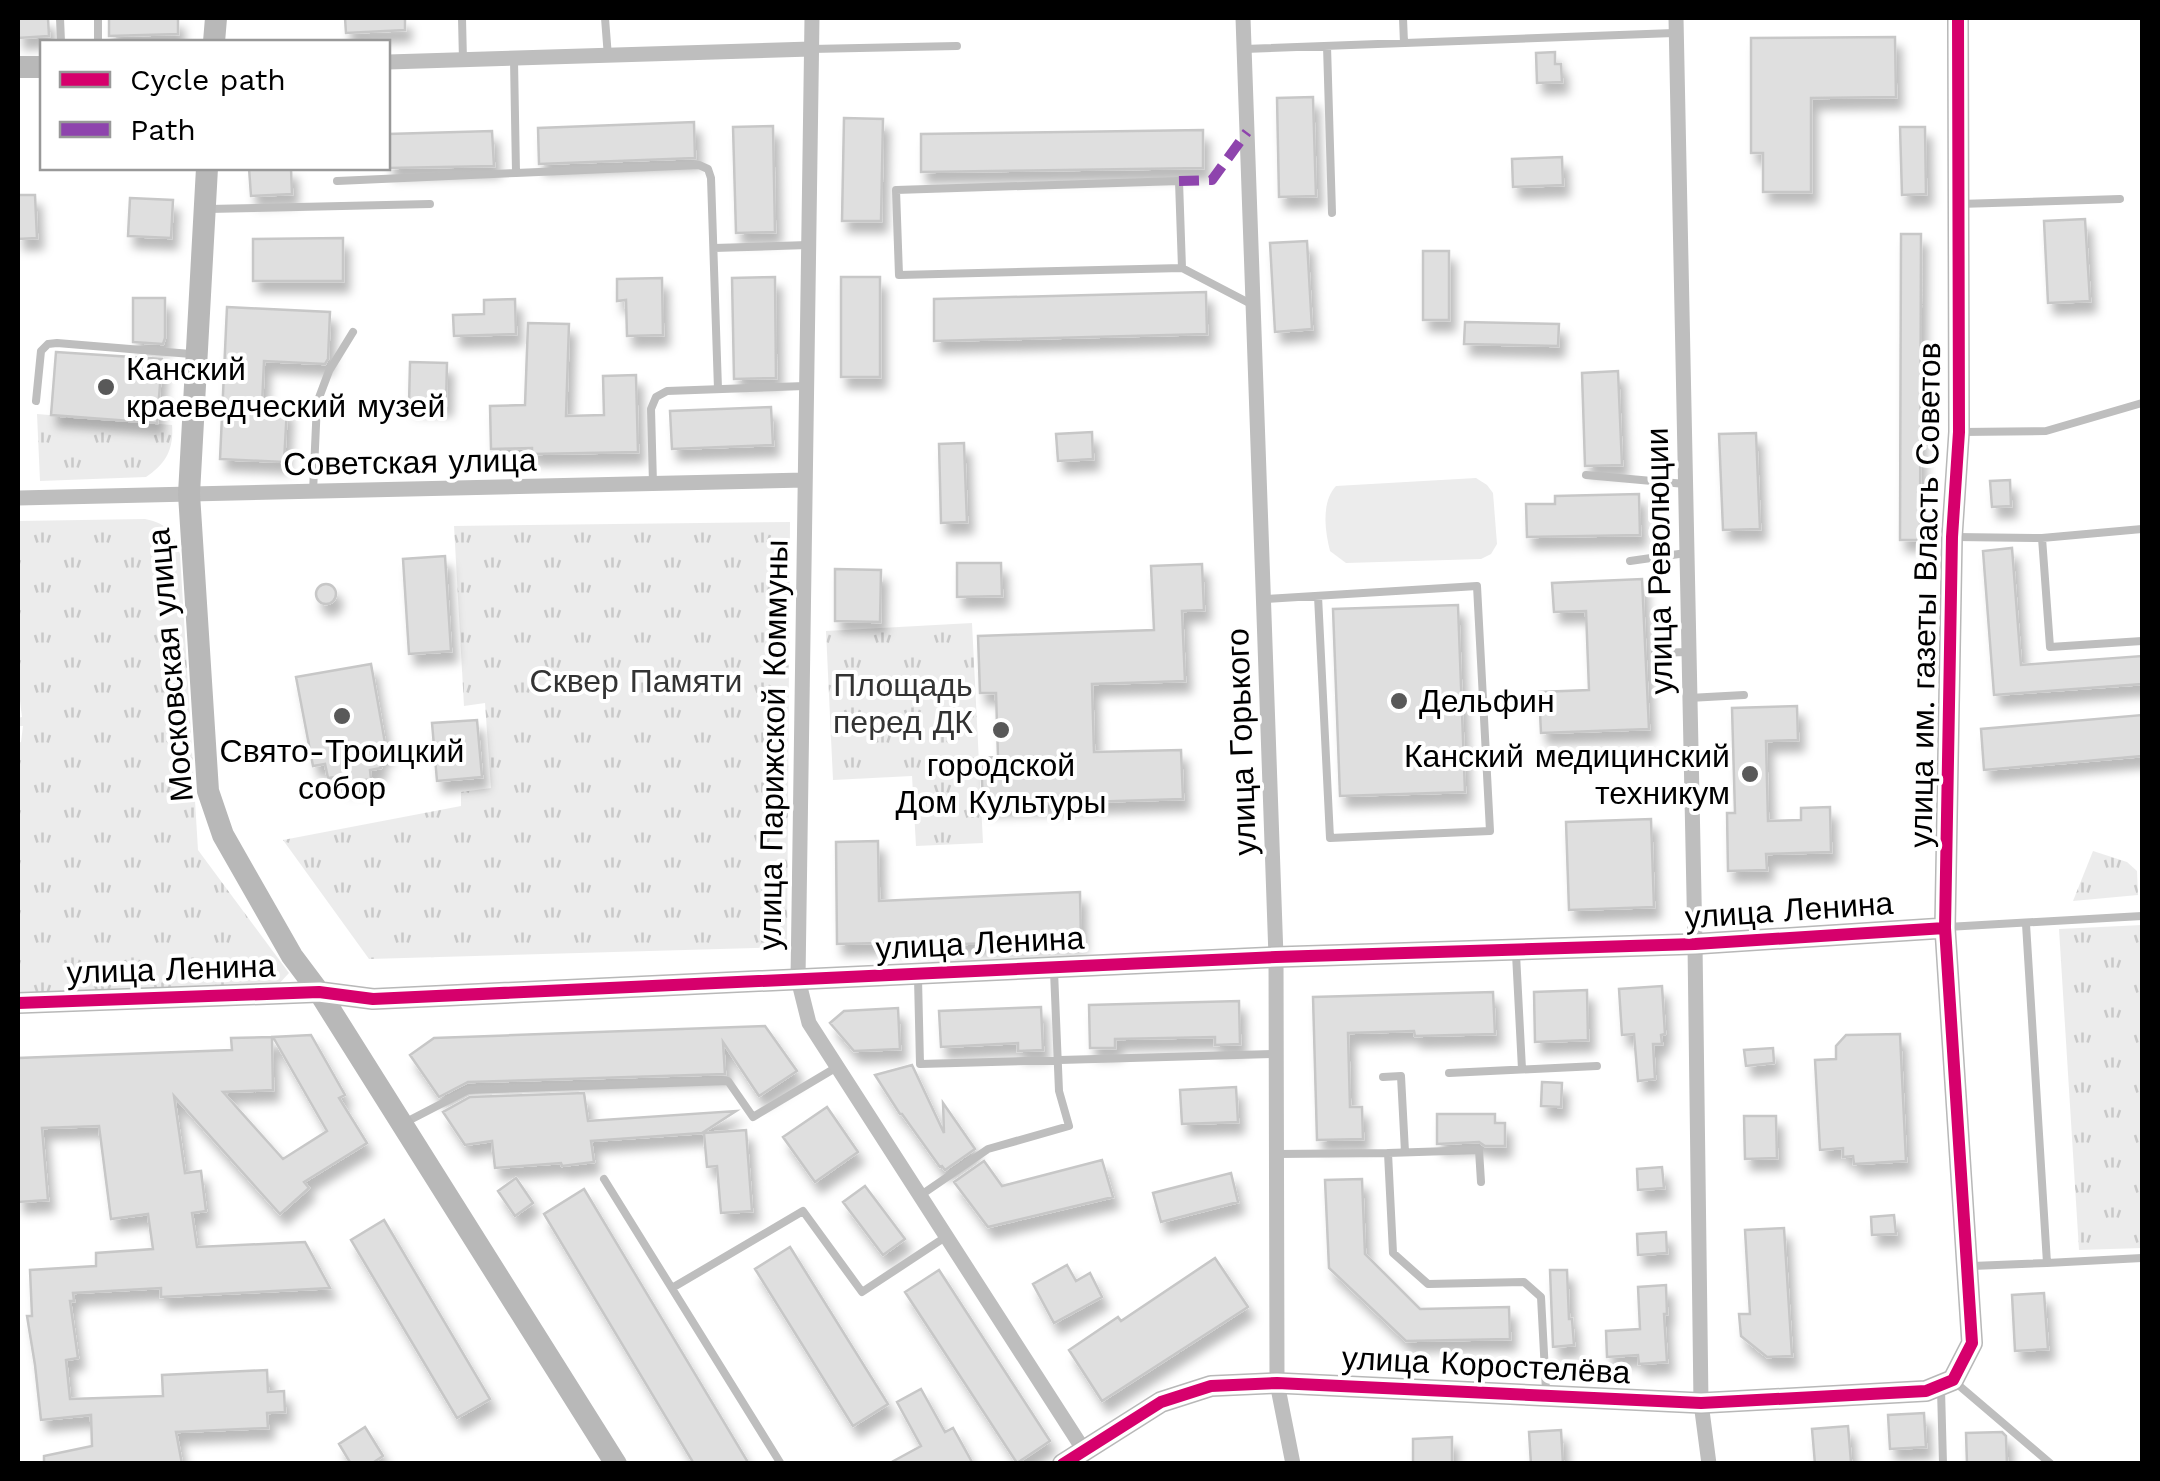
<svg xmlns="http://www.w3.org/2000/svg" width="2160" height="1481" font-family="'Work Sans',sans-serif">
<style>
.park{fill:url(#park-tufts)}
.garden{fill:#ececec}
.building{fill:#dfdfdf;stroke:#c7c7c7;stroke-width:2.5;filter:url(#shadow)}
.lines{fill:none;stroke-linecap:round;stroke-linejoin:round}
.lane{stroke:#bebebe;stroke-width:8}
.street{stroke:#bebebe;stroke-width:15}
.secondary{stroke:#b8b8b8;stroke-width:22}
.quiet{stroke:#8e44ad;stroke-width:10;stroke-dasharray:20 10;stroke-linecap:butt}
.cycleway-casing{stroke:#fff;stroke-width:19}
.cycleway{stroke:#d6006c;stroke-width:12}
.poi-dot{fill:#595959;stroke:#fff;stroke-width:4}
.labels{text-anchor:middle;dominant-baseline:central;stroke-width:8;stroke-linejoin:round;paint-order:stroke}
.poi-label{font-size:32px;fill:#000;stroke:#fff;text-anchor:start}
.street-label{font-size:32px;fill:#000;stroke:#fff}
.park-label{font-size:32px;fill:#333;stroke:#fff}
</style>
<defs>
<pattern id="park-tufts" width="24" height="20" patternUnits="userSpaceOnUse" patternTransform="scale(2.5)"><rect width="24" height="20" fill="#ececec"/><path d="M3 7l-1-3M5 7V3M7 7l1-3M15 17l-1-3M17 17v-4M19 17l1-3" fill="none" stroke="#c9c9c9"/></pattern>
<filter id="shadow"><feDropShadow dx="6" dy="11" stdDeviation="5" flood-color="#0004"/></filter>
</defs>
<rect width="100%" height="100%" fill="#fff"/>
<path class="park" d="M37,414L172,425C174,449 166,464 146,477L40,481Z
M145,519C169,524 172,532 180,554L198,850L289,973L277,986L18,996V743L21,742L23,726H18V718L22,717L20,701H18V521Z
M790,522L787,947L369,959L283,840L461,806V792L491,788L485,703L464,706L454,526Z
M972,623L983,843L916,846L912,776L833,780L826,631Z
M2093,851L2127,862L2137,871L2138,895L2073,901Z
M2142,925V1248L2079,1250L2059,929Z"/>
<path class="garden" d="M1476,478L1487,485L1493,493L1497,544L1491,554L1481,559L1346,563L1330,551C1325,531 1321,502 1336,486Z"/>
<path class="building" d="M18,18H48L49,36L18,38Z
M109,18H178V34L109,36Z
M345,18H405V30L346,33Z
M1895,37L1896,97L1811,98V192H1763V153H1751V38Z
M1555,52V64H1561L1562,82L1537,83L1536,53Z
M1313,97L1316,196L1279,197L1277,98Z
M844,118L883,119L881,221H842Z
M694,122L695,158L539,164L538,128Z
M773,126L775,232L736,233L733,127Z
M1900,127H1925L1926,194L1902,195Z
M1203,130V168L921,172V134Z
M492,131L494,166L388,168V134Z
M1562,157L1563,185L1513,187L1512,159Z
M249,168H291L292,194L251,196Z
M18,195H35L37,238L18,239Z
M130,198L173,200L171,238L128,236Z
M2085,219L2090,301L2048,303L2044,221Z
M1901,234H1921L1920,540H1900Z
M343,238V281H253V239Z
M1307,241L1312,329L1275,332L1270,243Z
M1423,251H1449V320H1423Z
M775,277L776,378L734,379L732,278Z
M841,277H880V377H841Z
M662,278L663,335L627,336L626,300L617,301V279Z
M1206,292L1207,334L934,341V299Z
M133,298H165V338L163,344L133,342Z
M515,299L516,334L454,336L453,315L484,314V300Z
M227,307L330,312L328,359L325,364L264,361L262,406L287,408L284,462L220,459Z
M1465,322L1559,324L1558,346L1464,344Z
M528,323L569,324L566,416L604,415L603,376L636,375L638,452L532,454V448L491,449L490,406L525,405Z
M56,352L162,359L157,423L51,415Z
M410,362L447,363L446,405L409,404Z
M1618,371L1622,465L1585,466L1582,373Z
M771,407L773,445L672,449L670,411Z
M1092,432L1093,459L1058,461L1056,434Z
M1756,433L1760,529L1723,530L1719,434Z
M964,443L967,522L941,523L939,444Z
M2010,480L2011,506L1992,507L1990,481Z
M1639,494L1640,535L1527,537L1526,504H1555V496Z
M2012,548L2021,665L2142,656V684L1994,695L1983,551Z
M445,556L451,651L409,654L403,559Z
M957,563H1001L1002,596L957,597Z
M1202,564L1204,610L1182,611L1185,681L1092,684L1094,752L1181,750L1183,799L983,805L981,758L998,757L996,693H980L978,636L1154,630L1151,566Z
M835,569L881,570L880,622L835,621Z
M1642,579L1649,729L1541,733L1539,692L1589,690L1586,611L1554,612L1552,583Z
M316 594a10 10 0 1 1 20 0a10 10 0 1 1-20 0Z
M1458,605L1465,792L1340,796L1333,609Z
M371,664L387,754L378,756L381,768L370,770L371,779L345,784L344,776L328,778L325,764L313,766L296,677Z
M1797,706L1798,740L1766,741L1768,821L1801,820V808L1830,807L1831,852L1766,854L1767,870L1728,871L1727,813H1735L1732,708Z
M2142,715V756L1984,770L1981,729Z
M477,720L482,777L437,781L432,723Z
M1651,819L1654,907L1569,910L1566,822Z
M878,841L879,901L1080,892L1081,941L922,945V942L837,944L836,842Z
M1662,986L1665,1034L1661,1035L1662,1044H1653L1655,1079L1638,1081L1634,1034L1622,1035L1619,989Z
M1587,990L1588,1040L1535,1042L1534,992Z
M1493,992L1495,1034L1415,1036L1414,1031L1348,1033L1350,1107H1362L1363,1139L1317,1140L1313,997Z
M1239,1001L1240,1044L1215,1045V1037L1115,1039V1048H1090L1089,1005Z
M1041,1007L1043,1050L1018,1051V1043L941,1047L939,1011Z
M898,1008L900,1049L854,1051L830,1023L844,1011Z
M765,1026L797,1071L759,1096L723,1042L725,1074L468,1082L439,1097L410,1055L434,1038Z
M1900,1034L1906,1161L1854,1164L1853,1156L1843,1157V1148L1820,1150L1815,1060L1836,1059V1046L1846,1035Z
M311,1035L345,1095L339,1098L367,1143L304,1182L309,1188L280,1214L174,1096L185,1173L201,1171L206,1211L192,1213L197,1247L305,1242L330,1288L161,1297V1288L73,1293L74,1301H70L78,1358L66,1360L70,1399L163,1396L162,1375L267,1370L268,1392L284,1391L285,1412L267,1413L268,1428L176,1432L182,1464H44V1456L92,1446L91,1415L41,1420L35,1365L27,1316H32L30,1270L96,1266V1253L153,1249L148,1214L111,1219L99,1126L42,1128L48,1200L18,1202V1058L232,1050L231,1038L272,1037L273,1090L223,1092L283,1159L327,1131L273,1037Z
M1773,1048L1774,1063L1746,1066L1744,1050Z
M912,1065L944,1133L943,1103L975,1149L945,1170L942,1166L940,1167L902,1114H900L875,1075Z
M1542,1082L1562,1083L1561,1107L1541,1106Z
M1236,1087L1238,1122L1182,1124L1180,1090Z
M584,1093L588,1121L736,1111L702,1133L591,1141L594,1162L562,1166L561,1163L495,1168L492,1141L465,1145L443,1112L470,1097Z
M827,1107L858,1152L815,1182L783,1137Z
M1437,1114H1495V1123H1505V1146H1485L1479,1142L1437,1144Z
M1744,1116H1776L1777,1158L1745,1159Z
M746,1130L752,1211L721,1213L717,1166L707,1167L704,1133Z
M1102,1160L1113,1197L988,1227L954,1182L984,1161L1002,1186Z
M1662,1167L1664,1188L1638,1190L1637,1169Z
M1231,1173L1238,1202L1161,1222L1153,1193Z
M516,1178L533,1203L515,1216L498,1191Z
M1362,1179L1365,1254L1420,1309L1509,1307L1510,1339L1406,1341L1329,1268L1325,1180Z
M865,1186L905,1239L883,1255L843,1202Z
M584,1189L749,1464H694L544,1214Z
M1894,1215L1896,1234L1872,1235L1871,1217Z
M384,1220L490,1399L457,1418L351,1240Z
M1784,1228L1792,1356L1767,1357L1741,1336L1739,1314H1750L1745,1230Z
M1666,1232L1667,1253L1638,1255L1637,1234Z
M790,1247L888,1404L853,1426L755,1269Z
M1215,1258L1248,1307L1102,1401L1069,1350L1118,1317L1121,1321Z
M1067,1265L1076,1281L1090,1273L1102,1297L1054,1323L1033,1284Z
M939,1270L1050,1441L1017,1463L905,1292Z
M1550,1270H1567L1569,1319H1572L1574,1345L1553,1347Z
M1666,1285L1667,1314H1664L1667,1362L1639,1364L1638,1355L1607,1357L1606,1331L1640,1329L1638,1287Z
M2044,1293L2048,1349L2015,1351L2012,1295Z
M921,1389L945,1432L953,1428L973,1464H888L921,1446L897,1402Z
M1924,1413L1926,1447L1890,1449L1888,1415Z
M1848,1426L1851,1462L1815,1464L1812,1429Z
M365,1427L383,1456L371,1464H351L339,1444Z
M1561,1430L1563,1464H1531L1529,1432Z
M2002,1432L2006,1436L2007,1464H1967L1966,1433Z
M1452,1437V1464H1413V1439Z"/>
<g class="lines">
<path class="lane" d="M60,18L61,42
M98,18V42
M462,18L463,61
M605,18L608,57
M1403,18L1404,43
M1327,46L1332,213
M811,49L957,46
M1244,49L1674,33
M514,60L516,173L699,165L708,169L711,178L718,389
M337,181L516,173
M1959,204L2120,199
M208,209L430,204
M714,248L808,245
M1182,268L1179,181L896,190L899,275L1182,268L1253,305
M36,401L41,351L48,344L57,343L191,354
M1961,432L2046,431L2142,403
M1586,475L1685,484
M653,484L651,409L656,397L667,391L805,386
M313,492L317,403L329,371L353,332
M1956,537L2042,538L2142,529
M2042,538L2050,647L2142,641
M1630,561L1686,553
M1264,599L1477,586L1490,831L1330,838L1318,596
M1655,653L1688,652
M1689,698L1744,695
M2026,924L2047,1263L2142,1258
M1947,927L2142,916
M1516,954L1522,1069
M918,978L920,1064L1276,1054
M1449,1073L1597,1066
M1383,1077L1401,1076L1405,1152
M406,1122L468,1090L728,1081L753,1117L837,1067
M1388,1153L1479,1150L1481,1182
M1278,1154L1388,1153L1393,1253L1428,1284L1524,1282L1541,1297L1546,1391
M604,1179L781,1464
M921,1195L988,1149L1069,1126L1059,1091L1054,971
M1972,1266L2047,1263
M672,1288L803,1211L862,1292L947,1236
M1956,1383L2051,1464
M1941,1389L1943,1464"/>
<path class="street" d="M812,18L798,979L809,1023L1085,1452
M1243,18L1276,957L1277,1383L1293,1464
M1676,18L1695,944L1701,1403L1709,1464
M388,62L811,49
M18,498L804,480"/>
<path class="secondary" d="M214,42L216,18
M18,67H42
M207,168L189,494L208,791L223,835L292,956L319,992L616,1464
M18,1003L319,992L373,999L1276,957L1695,944L1945,928
M1063,1464L1161,1402L1211,1386L1277,1383L1701,1403L1926,1391L1953,1380L1972,1343L1945,928L1952,537L1959,432L1958,18"/>
<path class="quiet" d="M1179,181L1212,180L1247,132"/>
<g class="cycleway-casing">
<path id="cycleway" d="M18,1003L319,992L373,999L1276,957L1695,944L1945,928
M1063,1464L1161,1402L1211,1386L1277,1383L1701,1403L1926,1391L1953,1380L1972,1343L1945,928L1952,537L1959,432L1958,18"/>
</g>
<use href="#cycleway" class="cycleway"/>
</g>
<g class="poi-dot">
<circle cx="106" cy="387" r="10"/>
<circle cx="1399" cy="701" r="10"/>
<circle cx="342" cy="716" r="10"/>
<circle cx="1001" cy="730" r="10"/>
<circle cx="1750" cy="774" r="10"/>
</g>
<g class="labels">
<g class="poi-label">
<text x="126" y="369">Канский<tspan x="126" dy="37">краеведческий музей</tspan></text>
<text x="1419" y="701">Дельфин</text>
<text x="342" y="751" text-anchor="middle">Свято-Троицкий<tspan x="342" dy="37">собор</tspan></text>
<text x="1730" y="756" text-anchor="end">Канский медицинский<tspan x="1730" dy="37">техникум</tspan></text>
<text x="1001" y="765" text-anchor="middle">городской<tspan x="1001" dy="37">Дом Культуры</tspan></text>
</g>
<g class="street-label">
<text transform="translate(410 462) rotate(-1)">Советская улица</text>
<text transform="translate(1659 561) rotate(-91)">улица Революции</text>
<text transform="translate(1925 595) rotate(-89)">улица им. газеты Власть Советов</text>
<text transform="translate(170 665) rotate(-95)">Московская улица</text>
<text transform="translate(1241 742) rotate(-92)">улица Горького</text>
<text transform="translate(773 745) rotate(-89)">улица Парижской Коммуны</text>
<text transform="translate(1789 910) rotate(-4)">улица Ленина</text>
<text transform="translate(980 943) rotate(-3)">улица Ленина</text>
<text transform="translate(171 969) rotate(-2)">улица Ленина</text>
<text transform="translate(1486 1365) rotate(3)">улица Коростелёва</text>
</g>
<g class="park-label">
<text x="636" y="681">Сквер Памяти</text>
<text x="903" y="685">Площадь<tspan x="903" dy="37">перед ДК</tspan></text>
</g>
</g>
<rect width="2160" height="1481" fill="none" stroke="#000000" stroke-width="40"/>
<rect x="40" y="40" width="350" height="130" fill="#ffffff" stroke="#999999" stroke-width="2.5"/>
<rect x="60" y="72" width="50" height="15" fill="#d6006c" stroke="#999999" stroke-width="2.5"/>
<text x="130" y="90" font-size="30" fill="#000000">Cycle path</text>
<rect x="60" y="122" width="50" height="15" fill="#8e44ad" stroke="#999999" stroke-width="2.5"/>
<text x="130" y="140" font-size="30" fill="#000000">Path</text>
</svg>
